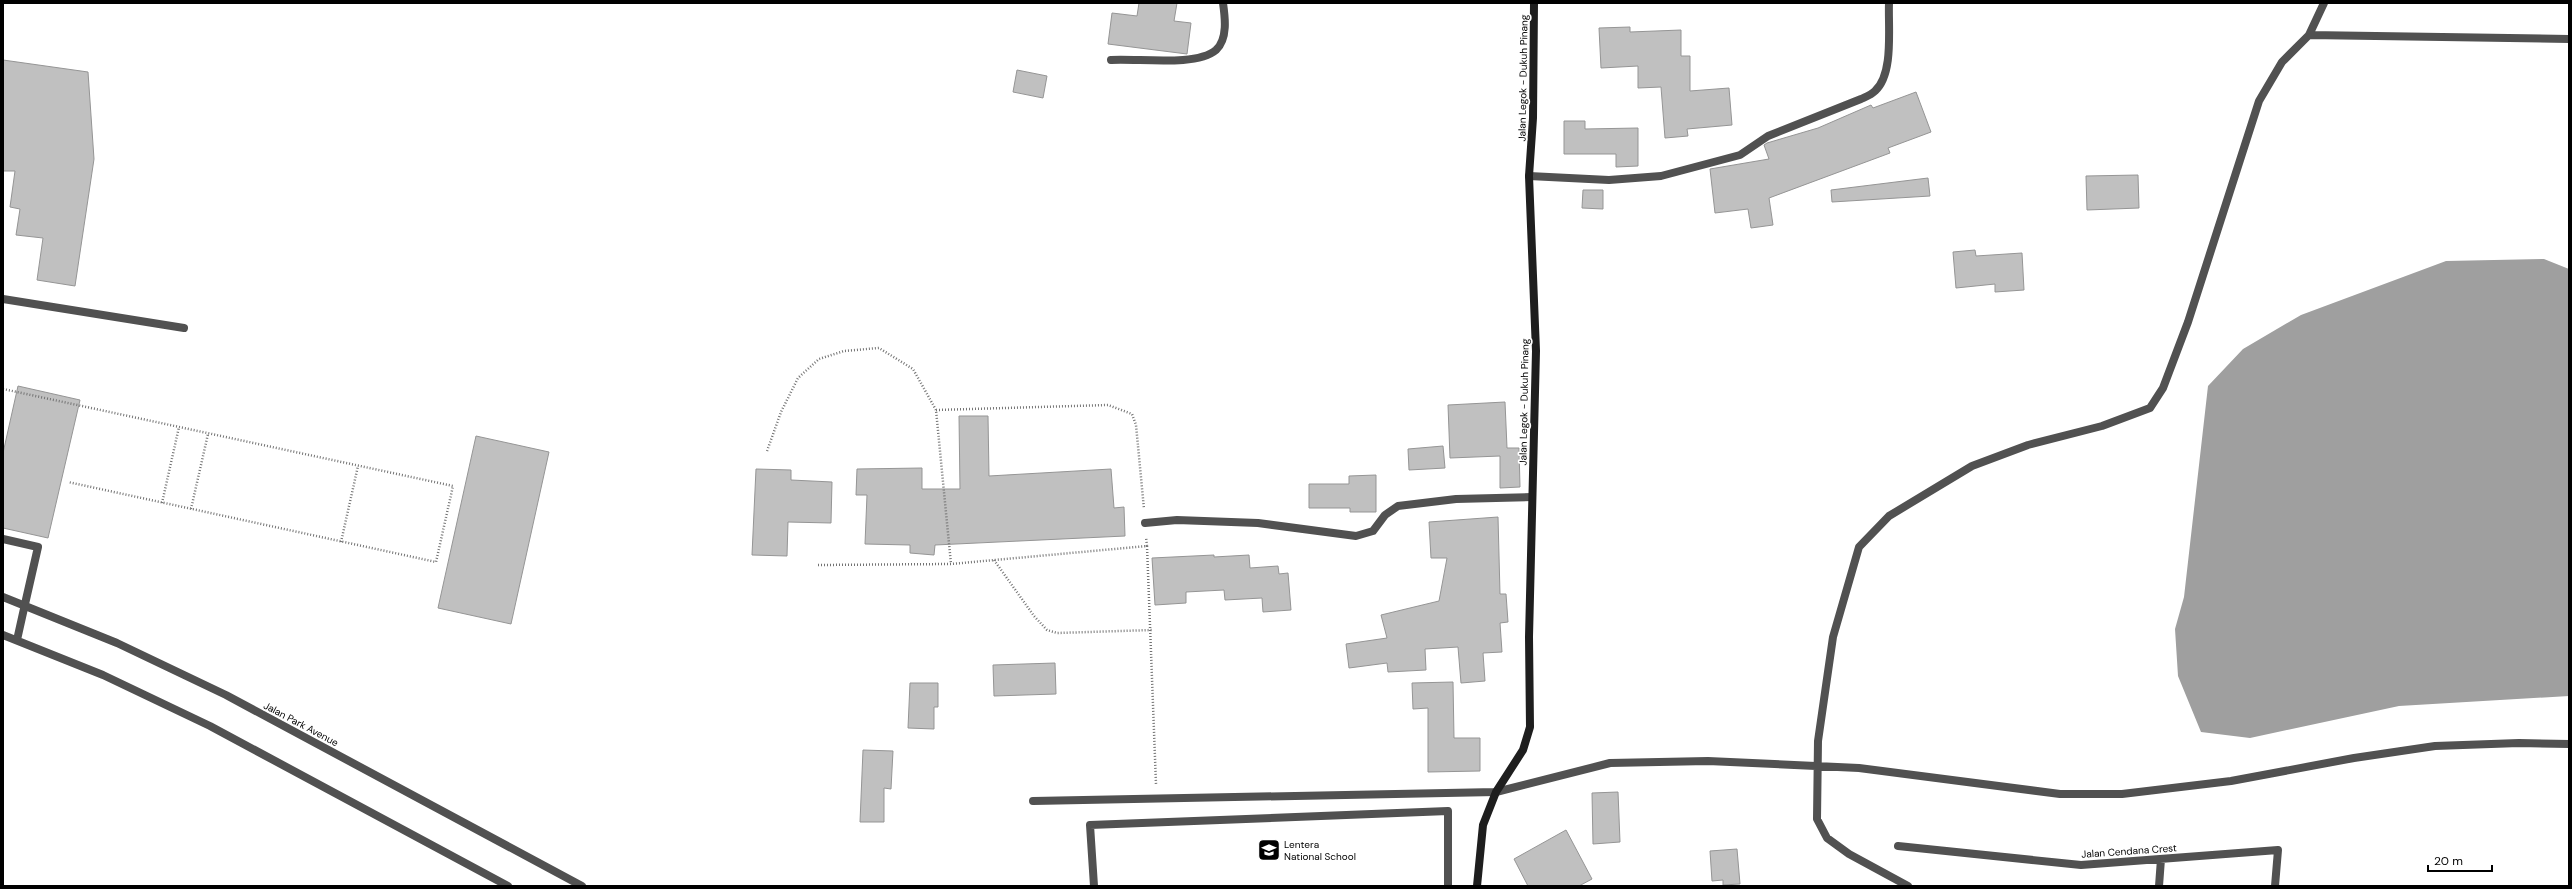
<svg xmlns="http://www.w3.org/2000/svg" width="2572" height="889" font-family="'DM Sans',sans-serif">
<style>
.water{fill:#9f9f9f}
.building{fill:#c0c0c0;stroke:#959595}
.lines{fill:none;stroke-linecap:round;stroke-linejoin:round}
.path{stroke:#737373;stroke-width:2.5;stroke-dasharray:1 2;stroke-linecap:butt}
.lane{stroke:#515151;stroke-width:8}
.street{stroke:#515151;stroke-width:8}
.secondary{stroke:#1e1e1e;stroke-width:8}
.labels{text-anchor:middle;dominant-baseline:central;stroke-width:3.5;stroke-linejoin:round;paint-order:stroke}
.street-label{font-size:10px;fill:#000;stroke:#fff}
.poi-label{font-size:10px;fill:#000;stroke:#fff;text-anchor:start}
</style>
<rect width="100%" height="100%" fill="#fff"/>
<path class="water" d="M2544,259L2569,269V696L2399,706L2250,738L2201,732L2178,676L2175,629L2184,597L2208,386L2243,349L2301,315L2446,261Z"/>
<path class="building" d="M1139,3H1177L1174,21L1191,23L1187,54L1108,44L1112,13L1137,16Z
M1630,27V32L1681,30V56H1690V91L1729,88L1732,125L1687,129L1688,136L1665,138L1661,87L1638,88V66L1601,68L1599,28Z
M3,60L88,72L94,159L75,286L37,280L43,238L16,235L20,209L10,207L15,171H3Z
M1017,70L1047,76L1043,98L1013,92Z
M1916,92L1931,132L1888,148L1890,153L1769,198L1773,225L1751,228L1748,209L1715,213L1710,169L1769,159L1764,145L1767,143L1818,128L1871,105L1873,108Z
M1564,121H1585V129L1638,128V166L1616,167V154H1564Z
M2138,175L2139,208L2087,210L2086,176Z
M1928,178L1930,196L1832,202L1831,190Z
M1583,190H1603V209L1582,208Z
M1975,250L1976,256L2022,253L2024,290L1995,292V284L1956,288L1953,252Z
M18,386L80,400L48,538L3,528V453Z
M1505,402L1507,448H1519L1520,487L1500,488V456L1450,458L1448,405Z
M959,416H988L989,476L1111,469L1114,508L1124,507L1125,536L935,545L934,555L910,553V545L865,544L867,495H856L857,469L922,468V489H960Z
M476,436L549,452L511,624L438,608Z
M1443,446L1445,468L1409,470L1408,449Z
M756,469L791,470V480L832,482L831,523L788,522L787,556L752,555Z
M1376,475V512H1350V508H1309V484H1349V476Z
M1498,517L1500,594H1506L1508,622L1500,623L1502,652L1483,653L1485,681L1461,683L1458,647L1425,649L1426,670L1388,672L1387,663L1349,668L1346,644L1387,638L1381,615L1439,601L1447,558H1431L1429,522Z
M1214,555V557L1249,555L1250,568L1278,566L1279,574L1288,573L1291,610L1263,612L1262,598L1225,600L1224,590L1186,592V603L1155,605L1152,558Z
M1055,663L1056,694L994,696L993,665Z
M1453,682L1454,738H1480V771L1428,772V708L1413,709L1412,683Z
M910,683H938V707H934V729L908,728Z
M863,750L893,751L891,789L884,788V822H860Z
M1618,792L1620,842L1593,844L1592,793Z
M1566,830L1592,879L1579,886H1528L1514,859Z
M1737,849L1740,884L1723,885V880L1712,881L1710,851Z"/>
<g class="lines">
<path class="path" d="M3,389L453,486L436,562L68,482
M936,410L1108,405L1132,414L1136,425L1144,509
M767,451L781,412L798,378L819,359L844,351L879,348L913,369L936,410L951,564
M162,503L179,427
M191,509L208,434
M341,542L358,466
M1147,546L1156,784
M994,560L1034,616L1047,630L1057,633L1152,630
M818,565L951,564L1147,546L1146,537"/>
<path class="lane" d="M3,299L184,328
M3,539L38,547L25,604
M1094,886L1090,825L1448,811V886"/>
<path class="street" d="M2309,35L2569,39
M1111,60C1137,58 1196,67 1216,50C1228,39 1225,17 1223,3
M1529,176L1609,180L1661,176L1740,155L1768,136L1861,99C1865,97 1871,95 1875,91C1894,74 1888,28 1889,3
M1145,523L1177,520L1258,523L1356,536L1373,531L1385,515L1398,506L1456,499L1532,497
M3,597L117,643L226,695L582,886
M3,635L103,675L210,726L508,886
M17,640L25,604
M1033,801L1496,792L1610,763L1708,761L1859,768L2060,794H2122L2231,781L2354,758L2435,746L2519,743L2569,744
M1898,846L2081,865L2278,850L2275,886
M1908,886L1849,854L1827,838L1817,819L1818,741L1833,637L1859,547L1889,516L1972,466L2028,445L2102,426L2150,408L2163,388L2188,322L2259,101L2282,62L2309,35L2324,3
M2159,886L2161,859"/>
<path class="secondary" d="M1477,886L1483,825L1496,792L1523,750L1530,727L1529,637L1536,351L1529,176L1533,118L1534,3"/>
</g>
<defs>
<g id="school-square" transform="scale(1.15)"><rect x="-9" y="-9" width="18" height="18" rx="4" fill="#000" stroke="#fff"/><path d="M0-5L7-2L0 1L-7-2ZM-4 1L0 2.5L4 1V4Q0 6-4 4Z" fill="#fff"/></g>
</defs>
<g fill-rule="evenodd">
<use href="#school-square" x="1269" y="850"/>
</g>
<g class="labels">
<g class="street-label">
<text transform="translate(1523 78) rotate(-89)">Jalan Legok - Dukuh Pinang</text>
<text transform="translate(1524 402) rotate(-89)">Jalan Legok - Dukuh Pinang</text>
<text transform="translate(301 724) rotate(28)">Jalan Park Avenue</text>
<text transform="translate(2129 851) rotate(-4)">Jalan Cendana Crest</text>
</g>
<g class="poi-label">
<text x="1284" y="844">Lentera<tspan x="1284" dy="12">National School</tspan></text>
</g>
</g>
<rect width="2572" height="889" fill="none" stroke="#000000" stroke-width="8"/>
<path d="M2428 865v6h64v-6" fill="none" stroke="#000000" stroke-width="2"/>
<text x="2434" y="865" font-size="12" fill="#000000" stroke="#ffffff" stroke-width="3" paint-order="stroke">20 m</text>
</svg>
